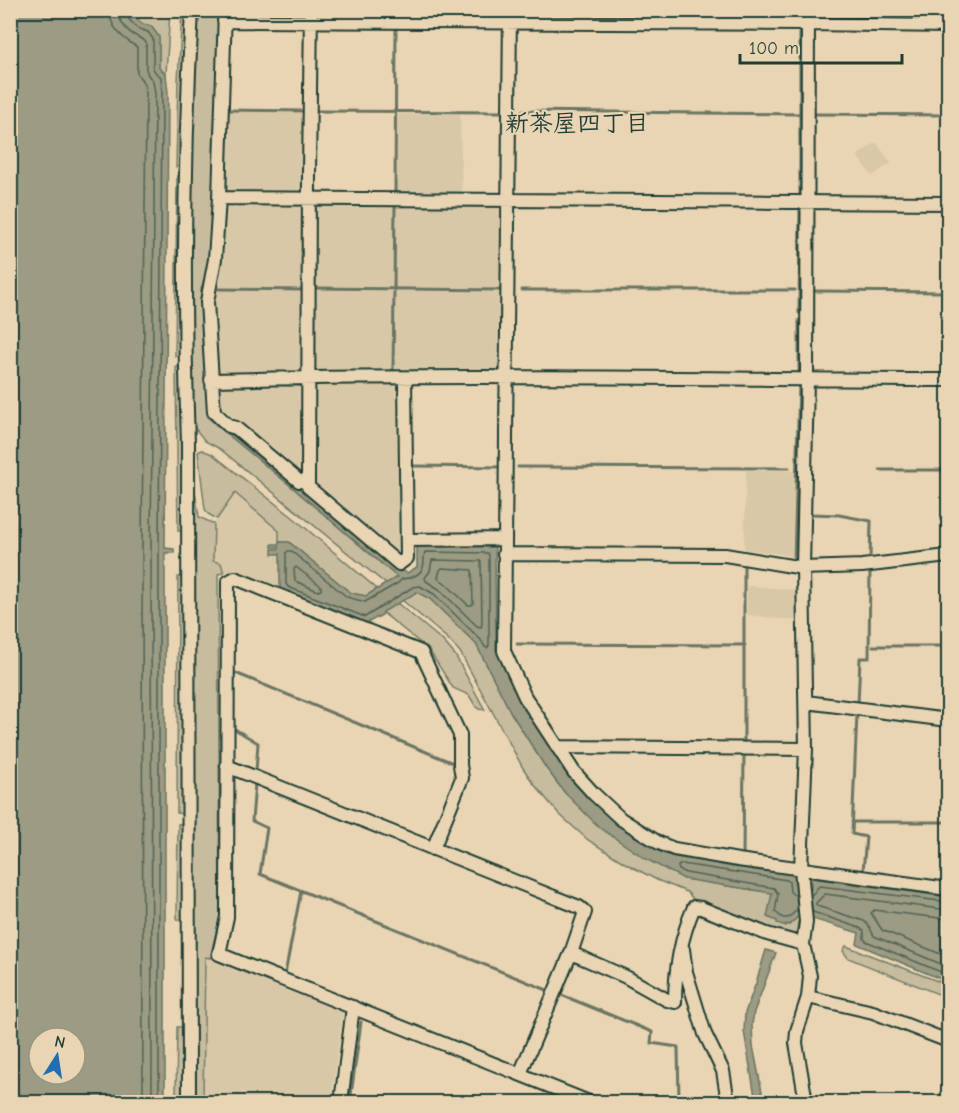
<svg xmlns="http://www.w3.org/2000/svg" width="959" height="1113" font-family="'Comic Neue','Klee One',sans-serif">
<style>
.built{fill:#d8c8a8}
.green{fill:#c8bc9e;stroke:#747c69;stroke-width:1.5}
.water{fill:#9c9b83;stroke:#6a7563;stroke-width:1.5;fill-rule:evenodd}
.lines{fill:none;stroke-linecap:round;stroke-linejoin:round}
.shore{stroke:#516354;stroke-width:1.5}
.stream{stroke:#6a7563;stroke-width:3}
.street-casing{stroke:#1f3d34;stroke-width:16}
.street{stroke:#e9d5b3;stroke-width:12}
.labels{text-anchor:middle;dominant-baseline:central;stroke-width:4.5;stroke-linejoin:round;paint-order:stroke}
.neighbourhood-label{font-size:24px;font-weight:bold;fill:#1f3d34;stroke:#e9d5b3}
</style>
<rect width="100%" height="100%" fill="#e9d5b3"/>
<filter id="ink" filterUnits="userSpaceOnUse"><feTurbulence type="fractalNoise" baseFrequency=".0167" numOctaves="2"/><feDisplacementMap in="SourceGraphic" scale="12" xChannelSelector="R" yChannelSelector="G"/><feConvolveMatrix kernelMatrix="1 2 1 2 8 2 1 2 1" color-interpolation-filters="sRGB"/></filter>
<g filter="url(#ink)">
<path class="built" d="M225,111L303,113L302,195L223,193Z
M396,114H460L462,196L396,195Z
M876,142L891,163L872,176L857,156Z
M222,204L303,206L302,372L215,373L212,290L216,288L221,259Z
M315,205L505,206L502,371L313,372Z
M313,382H402L401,557L399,558L312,486Z
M301,383L300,476L216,410L215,385Z
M746,470L795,471L792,556L744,549Z
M234,493L280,531V544L272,545V547H280V549H272L280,554V590L233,570L224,573L221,563L213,562L214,524Z
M747,586L799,590V621L747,615Z
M205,956L277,983V986L343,1012L331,1102H203Z"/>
<path class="green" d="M131,11H170L166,74L159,68V37L151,26L142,24L131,12Z
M182,11H187L183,167H176L178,81Z
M196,11H220L212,255L201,289L208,418L292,487L397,577L386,584L220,449L205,441L191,423L189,342L193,84Z
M177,176H183L181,356H175Z
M176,367H182L184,531H178Z
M202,450L212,454L295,519L377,589L366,596L351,593L289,542H279V531L235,493L217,519L208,514L205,509L198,452Z
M191,466L199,517L214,524L213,561L221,563L224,573L218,574L220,916L210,958L205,957L203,1102H193Z
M178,577H184L182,814L177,813Z
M417,592L430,599L476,644L511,713L546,768L565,793L684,879L772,893L777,921L789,925L800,915L801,919L798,922L796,937L763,927L695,901L687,892L657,880L625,863L588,840L559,814L534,784L523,768L460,652L448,639L402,600Z
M397,603L443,641L455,655L485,710L479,709L476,707L469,695L453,688L429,650L382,612Z
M184,823V923L177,919L178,824Z
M846,946L948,985V998L848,958L843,951Z
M177,1027H184V1102H176Z"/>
<path class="water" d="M10,11H131V12L142,24L151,26L159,37V68L166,74L168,93L165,548L174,549V553H165V1102H11ZM39,1038H75V1074H39Z
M217,422L294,486L302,487L399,570H402L407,573L417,567V548L420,545L495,547L496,650L521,703L568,776L612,820L662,853L676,857L795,875L796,890L811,889V878L948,897V982L857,944L859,933L800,915L789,925L786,924V926L777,923V921L767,917L772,893L684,879L646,859L600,828L565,793L546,768L511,713L476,644L430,599L417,592L383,612L382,615L365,624L280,590V554H272V549H279V547H272V544H279V542H289L351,593L366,596L397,577L292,487L215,424Z
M766,950L776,953L754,1012L752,1025L753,1046L764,1102H756L744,1031L745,1013L756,983Z"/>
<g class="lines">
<path class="shore" d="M109,10C110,27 123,39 137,47V73L145,85L146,94L142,547L143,1102
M118,10C118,20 127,32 136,36C139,38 143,39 146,42V69L148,75L153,81L155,94L151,547L152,1102
M125,10L126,16L137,28L148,32L153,39V68L155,72L161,77L162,94L159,547V1102
M288,551H291L347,597L365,602L398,583L402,579C409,579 421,575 423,567C425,561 423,557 425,552L488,553L489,556V646L487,648L485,647L481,640L434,594L420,586L413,587L365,617L288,587L286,584V553Z
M432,560L481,561L482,624L481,627L477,626L439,589L426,581L425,578L430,571Z
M296,567L321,586V590L318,591L295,581L294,569Z
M442,568L472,570L473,603L472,605H468L445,583L438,578L440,570Z
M811,895C816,893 816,887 820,886L948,902
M796,896L790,892L789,882L787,880L682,864L678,866L679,870L686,873L774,888L778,894L775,912L783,918H788L797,910
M948,910L825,894L816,903L817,906L864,921L869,926L874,936L948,967
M813,912L860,928L864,931V939L866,941L948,975
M948,919L874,910L871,913L882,930L948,957"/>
<path class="stream" d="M800,10V21
M800,30V196
M225,110L304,111
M315,111L503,112
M521,111L800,114
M815,114L948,115
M395,194L396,28
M314,288L503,290
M219,289L304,290
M522,290H795
M815,291L948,292
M799,313L800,208
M393,371L395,206
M799,374V320
M414,466L500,467
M518,467L789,468
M880,470H948
M811,514L839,515L871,521L870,560
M765,556L794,560L799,384
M744,565V744
M517,644L745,645
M873,646H948
M233,672L453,763
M858,704L860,658H869L870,570
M857,713L852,834L866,837L863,872
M233,728L258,743L256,771
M255,783L252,821L267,828L260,874L547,990
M852,822H948
M743,857L744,754
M285,974L301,891
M559,994L652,1032L651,1043L678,1047L679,1102
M350,1102L361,1022"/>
<g class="street-casing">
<path id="street" d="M225,10L219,198L215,259L207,302L214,412L229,426L236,428L299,481L308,482
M311,10L309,172L308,487L399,564L407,558L405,378
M510,10L504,651L525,697L574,772L594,794L621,819L659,843L674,849L738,860L948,889
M224,21L808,24L948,26
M219,198L948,203
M211,380C457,374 703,379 948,380
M407,540L504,539
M504,554L725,555L803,568L862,566L948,556
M806,702L948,720
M557,747L806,749
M227,766L579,907L585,912L571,953L520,1074
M433,849L462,778L460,765V735L421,652L235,578L228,582L227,917L219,954L589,1102
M683,949L686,972L705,1034L723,1071L728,1102
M571,953L626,977L667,1000L675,1002C675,969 681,937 694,907L701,908L767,934L803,944
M808,997L873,1012L948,1041
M189,1102L188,443C183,299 184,154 192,10
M341,1102L353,1007
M806,1102L796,1043L797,1031L808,997L810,976L803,944L806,922L801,869L806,749L803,568L807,380L808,10"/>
</g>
<use href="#street" class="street"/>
</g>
</g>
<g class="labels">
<g class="neighbourhood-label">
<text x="577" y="123">新茶屋四丁目</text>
</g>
</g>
<rect width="959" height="1113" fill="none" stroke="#e9d5b3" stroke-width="36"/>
<rect x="18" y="18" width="923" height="1077" fill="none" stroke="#1f3d34" stroke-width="2" filter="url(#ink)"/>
<g transform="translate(57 1056) rotate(12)"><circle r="28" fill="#e9d5b3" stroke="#989880" stroke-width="1.5"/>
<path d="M0-4.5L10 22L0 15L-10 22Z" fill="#1f6fb2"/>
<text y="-9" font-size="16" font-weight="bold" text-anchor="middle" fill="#1f3d34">N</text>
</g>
<path d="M740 54v9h162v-9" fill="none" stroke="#1f3d34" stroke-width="3"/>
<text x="749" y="54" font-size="18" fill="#1f3d34" stroke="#e9d5b3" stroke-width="4.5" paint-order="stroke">100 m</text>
</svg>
